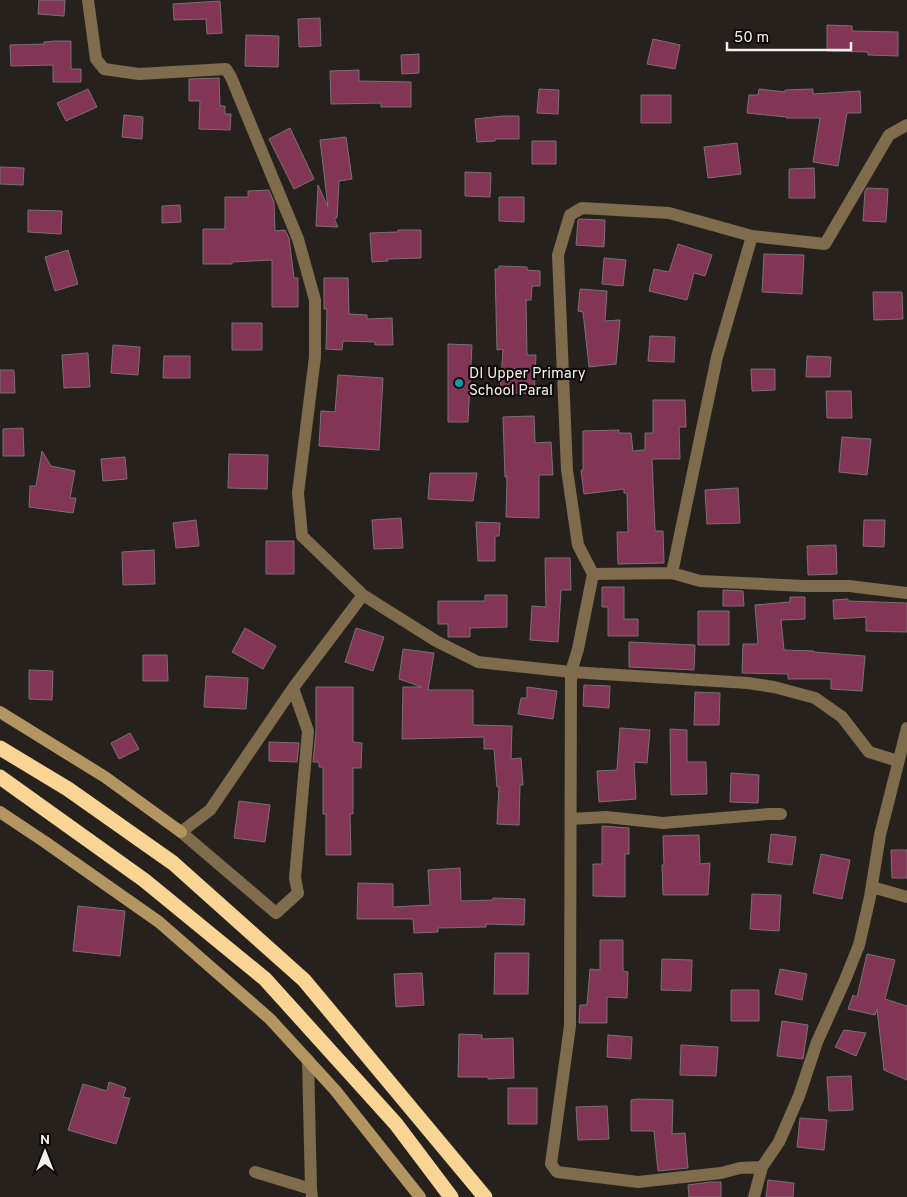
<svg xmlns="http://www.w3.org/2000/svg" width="907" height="1197" font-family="Overpass,sans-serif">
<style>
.building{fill:#833556;stroke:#797173}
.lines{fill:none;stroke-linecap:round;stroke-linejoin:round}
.street{stroke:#7e6c4c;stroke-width:12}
.secondary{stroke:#b39562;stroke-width:12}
.highway{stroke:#f9d595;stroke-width:15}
.culture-dot{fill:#0f9aa8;stroke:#0e0b0a;stroke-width:2}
.labels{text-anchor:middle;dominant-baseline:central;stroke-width:4.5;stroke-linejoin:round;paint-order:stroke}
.poi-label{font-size:15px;fill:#f4f0ee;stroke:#0e0b0a;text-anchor:start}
</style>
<rect width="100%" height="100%" fill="#27211e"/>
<path class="building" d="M39,0H65L64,16L38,14Z
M220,1L222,33L207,34L206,19L174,20L173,4Z
M320,18L321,46L299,47L298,19Z
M827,25L852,26V31L898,32V56L868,55V52L827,51Z
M246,35L279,36L278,67L245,66Z
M653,39L680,45L675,69L647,64Z
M56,41H71V69H81V82H53V65L11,66L10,45L44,44V42Z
M419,54V73L402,74L401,55Z
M359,70V81L411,82V107H381V103L331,104L330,71Z
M219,78L220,106H225V114H231L230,130L199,129L200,101H189V79Z
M88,89L97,107L66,121L57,103Z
M539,89L559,90L558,114L537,113Z
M759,89L785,92V90L813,89V94L860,91L861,113H847L838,166L813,162L820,118H786V117L747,113L749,95H758Z
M641,95H671V123H641Z
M124,115L143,117L142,139L122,137Z
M503,116H519V139H495V141L477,142L475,119Z
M290,128L314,179L294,189L269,139Z
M346,137L352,179L339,181L337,218H334L338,227L316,226L318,185L328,207L320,140Z
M532,141H556V164H532Z
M737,143L741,174L708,178L704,147Z
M0,167L24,168L23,185L0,184Z
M814,168L815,198H789V169Z
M465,172L491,173L490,197L465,196Z
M867,188L888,189L886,222L863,221L865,191Z
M269,190L274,202L275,231L285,230L289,238L294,278H298V307H272V260L232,262V264H203V229H225V197H248V191Z
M499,197H524V222L499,221Z
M180,205L181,222L162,223V206Z
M28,210L62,211L61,234L28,232Z
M579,219L605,220L604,247L576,245L578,220Z
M398,230H421V258L387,259L388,261L372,262L370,233L398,232Z
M678,244L712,255L705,276L694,273L687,300L649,291L654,269L669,272Z
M68,250L78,284L55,291L45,257Z
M764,254L804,255L802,294L762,292Z
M604,258L626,260L623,286L602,284Z
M499,266L527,267V270L540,271V286H532L531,300H526L527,355H536L534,394L500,392L503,349L497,350L495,269H499Z
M324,278H348L349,314L367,315V319L392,318L393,345H375V342L343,341L342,350L326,349L327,309H324Z
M580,289L607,291L605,321L620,320L616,364L589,367L583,312L578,311Z
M873,292H902L903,319L874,320Z
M232,323H262V350H232Z
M650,336L675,337L674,362L648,361Z
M448,344L472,345L468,422H448Z
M113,345L140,347L138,375L111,373Z
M88,353L90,387L64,388L62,355Z
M164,356H190V378H163Z
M807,356L831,357L830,377H806Z
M751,369H775V390L752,391Z
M0,370H14L15,393H0Z
M338,375L383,378L379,450L319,446L321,411L335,412Z
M826,391H851L852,418H827Z
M653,400H685L686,427H679L680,459H652L655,531H663L664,563L618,564L617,532H628L627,493H624V489L584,494L581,470H583V431L619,430V433H631L633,451L645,450V433H653Z
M534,416L535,443L551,442L553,475H539V518L506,517L507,477H505L503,417Z
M23,428L24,456H3V429Z
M842,437L871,439L867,475L839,472Z
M42,451L51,466L75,471L70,498H76L73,513L29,507L30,486H36Z
M229,454L268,455L267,489L228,488Z
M125,457L127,479L103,481L101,459Z
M430,473H477L473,501L428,499Z
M738,488L740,523L707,524L705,490Z
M401,518L403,548L374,549L372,520Z
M196,520L199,546L176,548L173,523Z
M864,520H885L884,547L863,546Z
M476,522L500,523L499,536H495V561H478Z
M266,541H294V574H266Z
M836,545L837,574L808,575L807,546Z
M154,550L155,584L123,585L122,552Z
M545,558H570L571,590H561L558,642L530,640L532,606L546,607Z
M602,587H624V619H638V636H608V607H602Z
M723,590L743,591L744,606H723Z
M485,595H507V627L470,628V637H448V624H438V601H485Z
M790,597H805V619L781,620L784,650L814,651V652L865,656L862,691L831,689V679H788V674L742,673L743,644H758L755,605L790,602Z
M848,599V601L907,603V632L866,631V617L834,619L833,600Z
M698,611H729V645H698Z
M245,628L276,646L263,669L232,652Z
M356,628L384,637L373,671L345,662Z
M629,642L695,645L694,670L629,667Z
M403,649L434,653L428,690H473V725L512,726L511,759L521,758L523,785H520L519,825L497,824L499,787H497L494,749H484V737L402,739L403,687H422L399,679Z
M143,655H167L168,681H143Z
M29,670L53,671L52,700L29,699Z
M206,676L248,678L246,709L204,707Z
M584,685L610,686L609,708L583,706Z
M316,687H353V742L362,743L361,768H353V814H350L351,855H326V814H323V767H319V762H313L316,732Z
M527,687L557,691L553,719L518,714L521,698H527Z
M695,692L720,693L719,725H694Z
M620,728L650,730L647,763L634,762L636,799L599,802L597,771L617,770Z
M670,729L687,730V762H706L707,794L671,795Z
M130,733L139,749L119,759L111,743Z
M269,742L299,743L297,762L269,761Z
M731,773L759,775L758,803L730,802Z
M239,801L270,805L265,842L234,838Z
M602,826L629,828V854H625V897L593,896V864H602Z
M771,834L796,837L792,865L768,862Z
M699,835L700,864L710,863L708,895H663L662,865H664L663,836Z
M891,850H907V878H892Z
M821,854L850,860L842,899L813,893Z
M460,868L461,901L493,900V898L525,899L524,925L486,924V927L438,928V932L414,933L413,919H357L358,883L393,884V907L430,905L428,870Z
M752,894L781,895L779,931L750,929Z
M78,906L125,911L120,956L73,951Z
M600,940H623V971L628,972L627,998L607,997V1023H579L580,1005H587L590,969L600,970Z
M495,953H529L528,994H494Z
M867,954L895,960L885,999L907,1006V1080L884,1070L877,1009L875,1015L848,1009L853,995L857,997Z
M662,959L692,960L691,991L661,990Z
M780,969L807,974L802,1000L775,994Z
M422,973L424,1005L396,1007L394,974Z
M731,990H759V1021H731Z
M782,1021L808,1025L803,1059L777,1056Z
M844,1030L866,1033L856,1056L835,1047Z
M459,1034L482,1035V1039L513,1038L514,1078L488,1079V1077H458Z
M608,1035L632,1037L631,1059L607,1057Z
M681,1045L718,1047L716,1076L680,1075Z
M851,1076L853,1110L829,1111L827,1077Z
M109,1082L126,1088L123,1097L130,1098L116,1144L68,1130L83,1084L107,1091Z
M508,1088H537V1124H508Z
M639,1099L673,1100L672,1134L685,1133L688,1168L658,1171L654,1131H631V1100Z
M607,1106L609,1139L578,1140L576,1107Z
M800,1118L827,1120L824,1150L797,1147Z
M768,1180L794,1183L793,1197H766Z
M710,1182H721V1197H689L688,1185Z"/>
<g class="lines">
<path class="street" d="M88,0L96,59L104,69L139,74L226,69L231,77L298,239L315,300V357L298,493L302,536L363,595L436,641L478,662L571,672L748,683L774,687L815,698L842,717L869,752L898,761
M907,125L889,135L825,244L752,236L669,213L582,208L570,215L558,255L567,470L578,545L593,574L578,649L571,672L570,1026L551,1164L557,1172L638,1182L721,1173L740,1168L762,1167L779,1142L799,1096L817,1042L845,980L859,945L870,897L880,835L907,728
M672,573L717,357L752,236
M593,574L672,573L700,581L804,586H849L907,593
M293,688L308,731L295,878L298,893L276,913L181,832L210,810L293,688L363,595
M571,819L606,817L663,823L769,814H781
M872,887L907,897
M308,1060L311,1189
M255,1172L311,1189L312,1197
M754,1197L762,1167"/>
<path class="secondary" d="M0,712L105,777L181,832
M0,812L45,842L159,922L270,1019L335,1090L420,1197"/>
<path class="highway" d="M0,748L68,789L173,863L304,980L485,1197
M0,777L144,880L265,979L396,1124L451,1197"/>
</g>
<circle class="culture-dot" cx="459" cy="383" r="5"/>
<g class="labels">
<g class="poi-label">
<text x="469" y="374">DI Upper Primary<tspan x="469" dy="17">School Paral</tspan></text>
</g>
</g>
<g transform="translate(45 1152)" stroke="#0e0b0a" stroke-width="4" paint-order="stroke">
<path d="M0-4L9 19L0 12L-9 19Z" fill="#f4f0ee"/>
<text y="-8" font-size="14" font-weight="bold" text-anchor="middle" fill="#f4f0ee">N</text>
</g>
<path d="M727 42v8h124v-8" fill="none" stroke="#f4f0ee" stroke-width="2.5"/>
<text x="734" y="42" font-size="15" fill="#f4f0ee" stroke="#0e0b0a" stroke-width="4" paint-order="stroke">50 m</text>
</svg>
